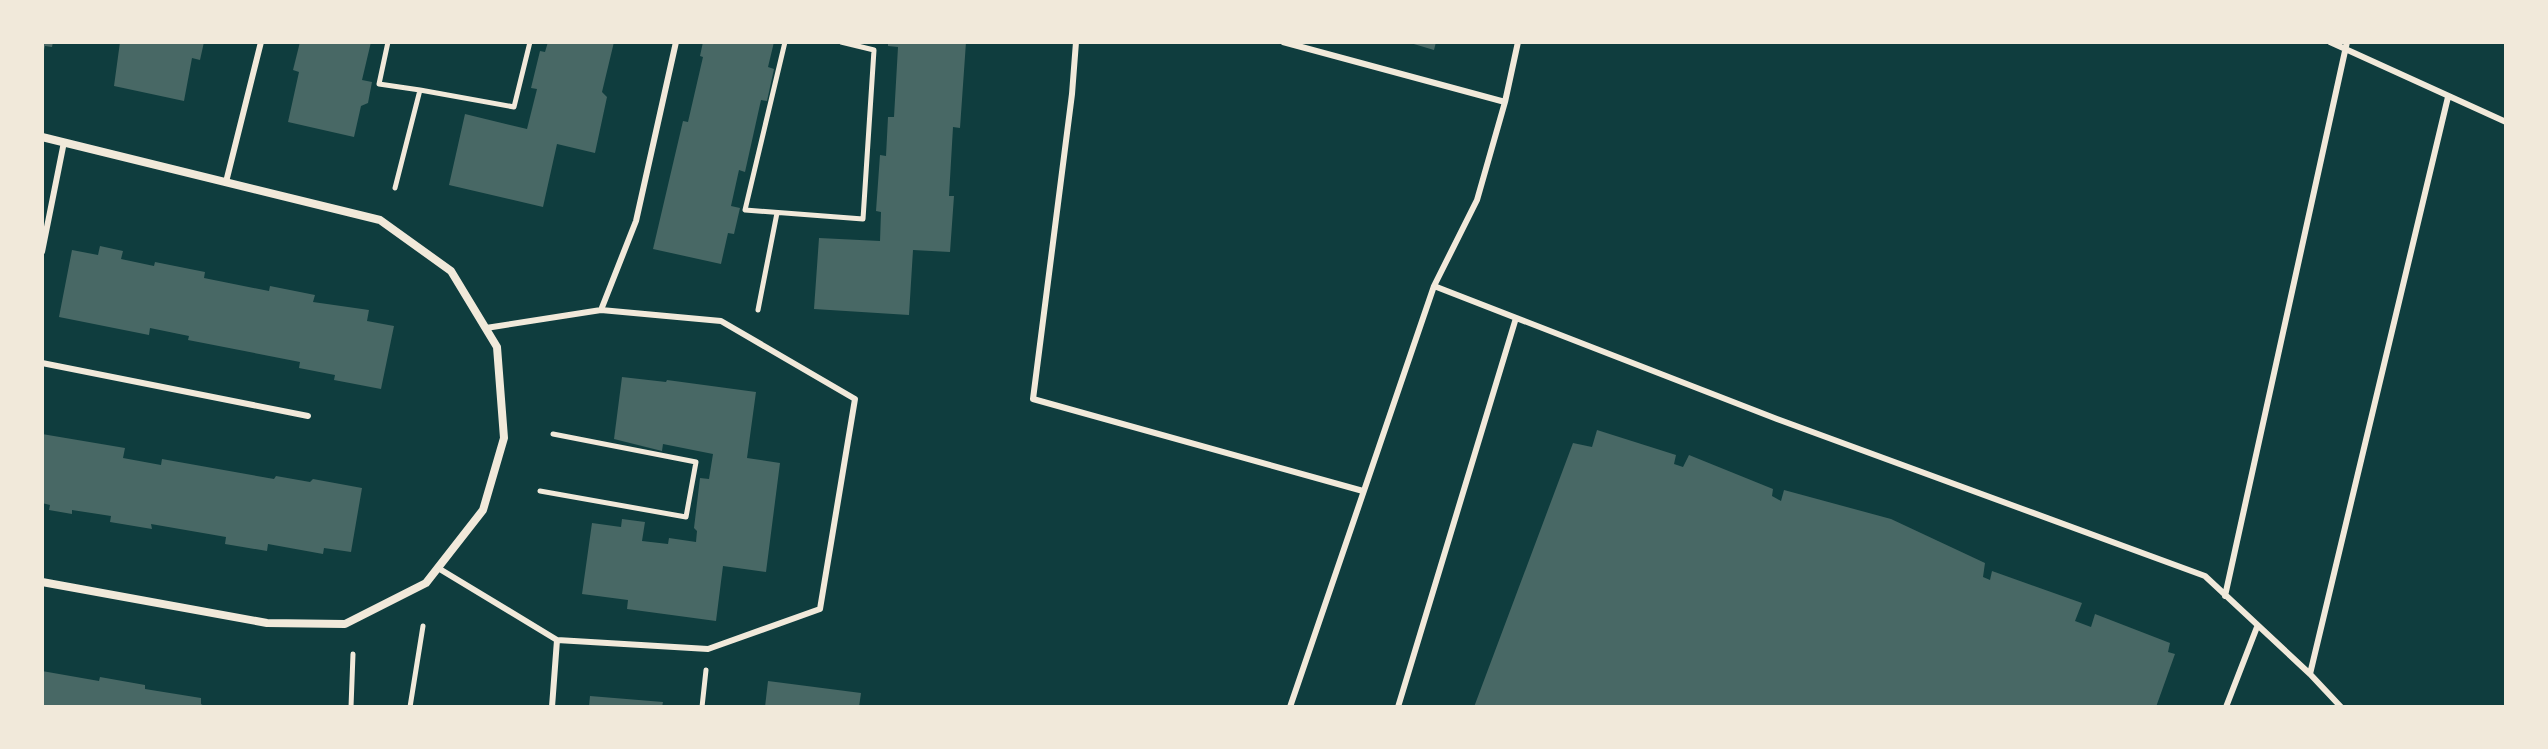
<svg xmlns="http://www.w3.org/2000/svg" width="2548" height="749" font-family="'Sofia Sans Condensed',sans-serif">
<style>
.building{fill:#486865}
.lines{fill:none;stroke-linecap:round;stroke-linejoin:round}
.path{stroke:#f1e9da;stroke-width:5}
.service{stroke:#f1e9da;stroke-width:6}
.minor{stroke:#f1e9da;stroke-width:8}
</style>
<rect width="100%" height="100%" fill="#0f3d3e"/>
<path class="building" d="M42,42H53L52,47L45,46L43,55Z
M120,42H204L200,60L192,58L184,101L114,86Z
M300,42H371L362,80L372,82L368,103L361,106L354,137L288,122L299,72L293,70Z
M548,42H614L602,92L607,97L595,153L557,144L543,207L449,185L465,114L527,129L537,89L531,88L540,51L545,52Z
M703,42H774L768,67L774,69L767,101L761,100L745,172L739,170L731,206L740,208L734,234L728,233L721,264L653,249L683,121L688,122L703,57L700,56Z
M888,42H966L960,128L953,127L949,196H954L950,252L913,250L909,315L814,309L819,238L880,241L881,212L876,211L880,155L886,156L888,117H894L898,47L888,46Z
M1407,42H1436L1434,50Z
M100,246L123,251L121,259L154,266L155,262L205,272L204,278L269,291L270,286L315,295L313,302L369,310L367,321L394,326L381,389L334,380L335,375L299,368L300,362L188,340L189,336L150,328L149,335L59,317L72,250L98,255Z
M622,377L666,382L667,380L756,392L747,458L780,463L766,572L723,566L716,621L627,609L628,600L582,594L592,523L621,527L622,519L645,522L642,541L668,544L669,538L696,542L697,531L694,528L700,478L709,479L713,454L663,444L662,451L614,439Z
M1597,430L1676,455L1674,464L1683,467L1689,455L1773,489L1772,496L1781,501L1784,490L1891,519L1985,563L1983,577L1990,580L1992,571L2082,603L2075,621L2091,627L2095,614L2170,643L2168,652L2175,654L2156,707H1474L1573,443L1592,447Z
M42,434L125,448L123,458L161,465L162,459L274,479L276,476L310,482L313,479L362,488L351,552L324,548L323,554L268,544L267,551L225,544L226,537L151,524L152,529L110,522L111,516L72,510V514L49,510L50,505L42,503Z
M42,671L99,681L100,677L145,685V689L201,698V704L206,707H42Z
M768,681L861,693L859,707H765Z
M590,696L663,702L662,707H589Z"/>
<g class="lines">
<path class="path" d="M388,42L379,84L420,90L395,188
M785,42L745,210L863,219L874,50L841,42
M420,90L514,107L530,42
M758,310L777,213
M540,491L686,517L696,462L553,434
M351,707L353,654
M410,707L423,626
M702,707L706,670"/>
<path class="service" d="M1076,42L1072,94L1033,399L1363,491
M1283,42L1505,102
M2330,42L2506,122
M226,182L261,42
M42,252L64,142
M1434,286L1777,419L2205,576L2310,674L2341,707
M601,310L636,221L676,42
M42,363L308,416
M438,568L557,640L708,649L820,609L855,399L721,321L601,310L486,328
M2225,596L2347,42
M2310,674L2448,97
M552,707L557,640
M1290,707L1434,286L1477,200L1505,102L1518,42
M1398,707L1516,318
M2226,707L2257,627"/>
<path class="minor" d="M42,137L380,220L451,271L497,347L504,438L483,510L426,583L345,624L267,623L42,582"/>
</g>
<rect width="2548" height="749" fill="none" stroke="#f1e9da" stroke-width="88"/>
</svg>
